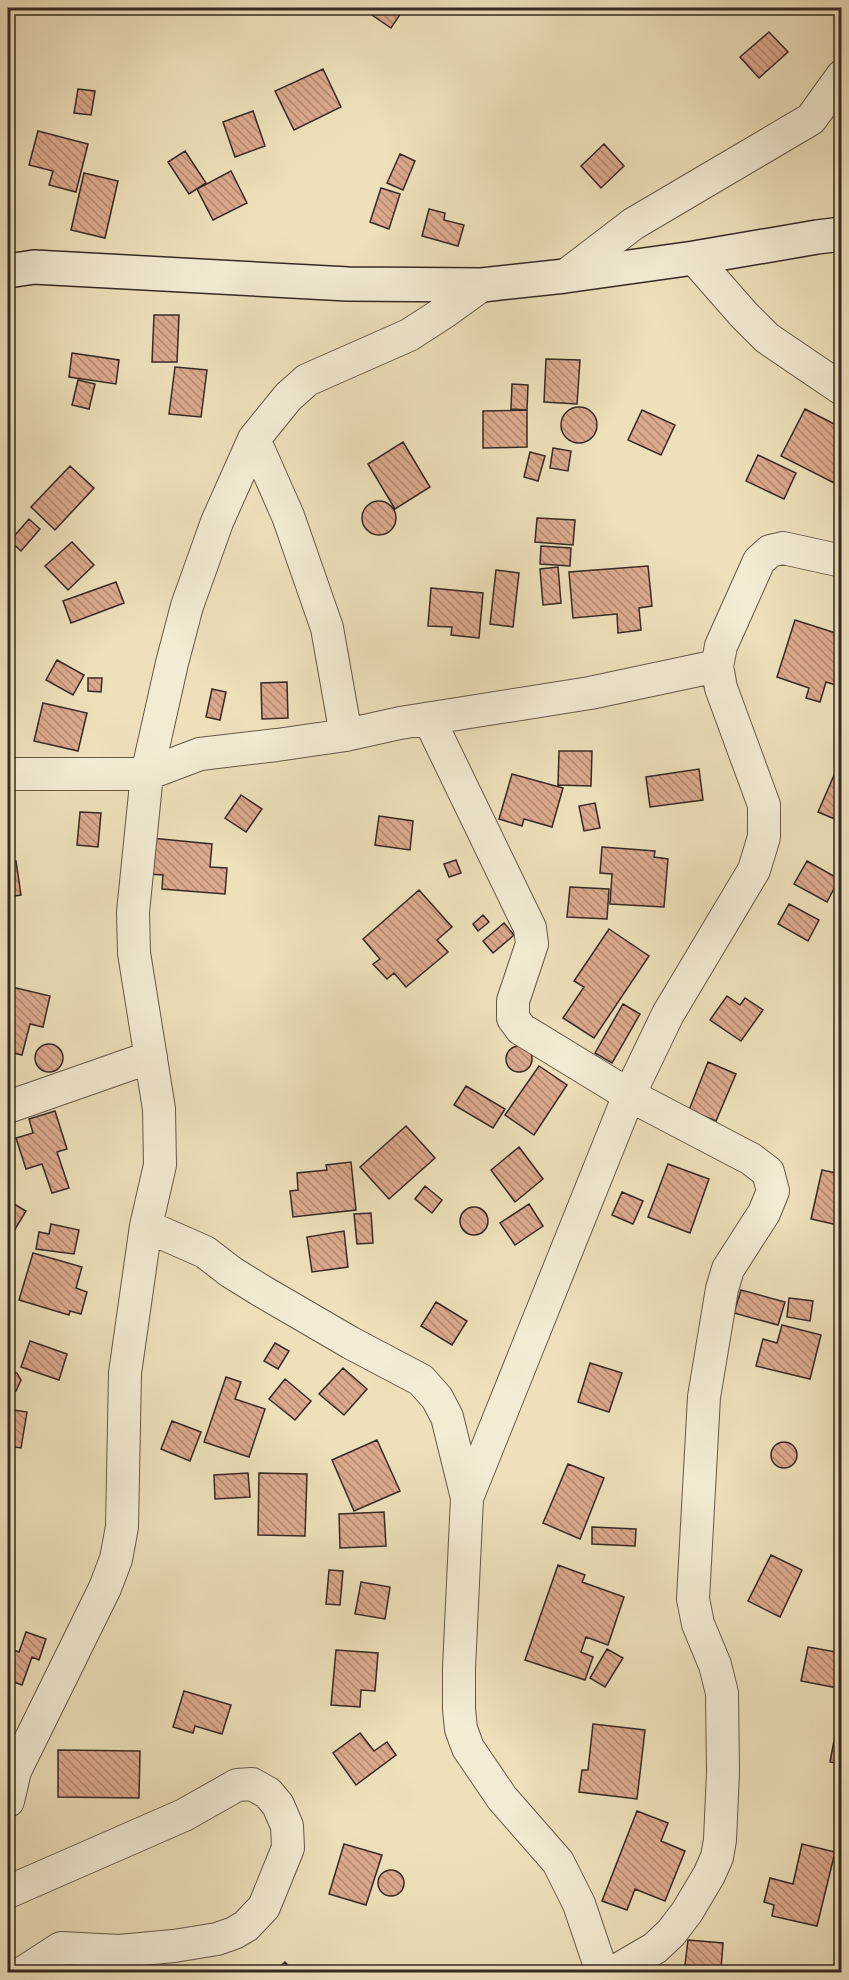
<svg xmlns="http://www.w3.org/2000/svg" width="849" height="1980" font-family="'IM FELL Great Primer',serif">
<style>
.building{fill:url(#building-back-hatch);stroke:#362a23;stroke-width:1.5}
.lines{fill:none;stroke-linecap:round;stroke-linejoin:round}
.street-casing{stroke:#645849;stroke-width:34}
.secondary-casing{stroke:#362a23;stroke-width:36}
.street{stroke:#f3ebd3;stroke-width:32}
.secondary{stroke:#f3ebd3;stroke-width:33}
</style>
<defs>
<pattern id="building-back-hatch" width="6" height="6" patternUnits="userSpaceOnUse" patternTransform="scale(1.5)"><rect width="6" height="6" fill="#dca98e"/><path d="M-1 5l2 2M0 0l6 6M5-1l2 2" fill="none" stroke="#b38a74"/></pattern>
</defs>
<rect width="100%" height="100%" fill="#ede0bb"/>
<filter id="stains"><feTurbulence type="fractalNoise" baseFrequency=".00333" numOctaves="4"/><feColorMatrix values="0 0 0 0 .2 0 0 0 0 .09 0 0 0 0 .02 0 0 0 .5 -.17"/></filter>
<radialGradient id="worn" r=".72"><stop offset=".6" stop-color="#630" stop-opacity="0"/><stop offset="1" stop-color="#630" stop-opacity=".3"/></radialGradient>
<path class="building" d="M364,8H394L401,13L391,28L363,9Z
M769,32L788,52L759,78L740,57Z
M323,69L341,107L294,130L275,91Z
M78,89L95,91L91,115L74,113Z
M253,111L265,146L235,157L223,122Z
M38,131L88,144L76,192L49,185L53,171L29,165Z
M604,144L624,166L601,188L581,166Z
M185,151L206,183L189,194L168,162Z
M400,154L415,161L403,190L387,183Z
M231,171L247,203L213,220L197,189Z
M84,173L118,181L105,238L71,230Z
M381,188L400,194L389,229L370,222Z
M429,209L445,213L444,220L464,225L458,246L422,236Z
M154,315H179L177,362H152Z
M72,353L119,360L116,384L69,377Z
M546,359L580,360L577,404L544,402Z
M175,367L207,370L201,417L169,414Z
M78,380L95,384L89,409L72,405Z
M512,384L528,385L527,410L511,409Z
M561 425a18 18 0 1 1 36 0a18 18 0 1 1-36 0Z
M805,409L842,428V478L838,485L781,456Z
M527,410V447L483,448V411Z
M642,410L675,425L661,455L628,440Z
M403,442L430,487L395,509L368,464Z
M553,448L571,451L568,471L550,468Z
M530,452L545,456L538,481L524,477Z
M758,455L796,473L784,499L746,481Z
M70,466L94,488L55,530L31,507Z
M8,472H12L14,529H8Z
M362 518a17 17 0 1 1 34 0a17 17 0 1 1-34 0Z
M537,518L575,520L573,545L535,542Z
M29,519L40,529L21,551L10,541Z
M72,542L94,565L68,590L45,566Z
M541,546L571,548L570,566L540,564Z
M648,566L652,606L639,608L641,630L618,633L617,614L573,618L569,572Z
M558,567L561,603L543,605L540,569Z
M496,570L519,573L513,627L490,624Z
M116,582L124,603L71,623L63,601Z
M431,588L483,593L479,638L451,635L452,627L428,626Z
M795,620L842,635V687L826,682L820,702L806,698L809,688L777,677Z
M57,660L84,675L73,695L46,680Z
M88,678H102L101,692L88,691Z
M287,682L288,718L262,719L261,683Z
M212,689L226,692L220,720L206,717Z
M43,703L87,713L78,751L34,741Z
M559,751H592L591,786L558,785Z
M699,769L703,800L650,807L646,777Z
M835,773L842,776V822L818,812Z
M512,774L563,788L552,827L524,819L522,826L499,819Z
M241,795L262,809L246,832L225,818Z
M595,803L600,828L584,831L579,806Z
M80,812L101,813L98,847L77,845Z
M379,816L413,821L410,850L375,845Z
M151,838L212,844L210,867L227,868L225,894L162,889L163,875L148,874Z
M602,847L655,851L654,857L668,859L664,907L610,904L612,874L600,873Z
M456,860L461,873L449,877L444,864Z
M16,861L21,895L8,897V862Z
M807,861L839,879L827,902L794,884Z
M570,887L609,889L607,919L567,917Z
M419,890L452,927L437,940L448,952L406,987L394,973L387,979L373,964L380,959L363,939Z
M789,904L819,920L808,941L778,924Z
M483,915L489,922L478,931L473,924Z
M504,923L514,935L493,953L483,941Z
M609,929L649,956L594,1038L563,1018L584,987L574,981Z
M8,986L50,996L43,1027L30,1024L22,1055L8,1052Z
M727,996L740,1005L745,998L763,1010L741,1041L710,1020Z
M623,1004L640,1014L612,1063L595,1053Z
M35 1058a14 14 0 1 1 28 0a14 14 0 1 1-28 0Z
M506 1059a13 13 0 1 1 26 0a13 13 0 1 1-26 0Z
M708,1062L736,1074L716,1121L689,1110Z
M539,1066L567,1085L534,1135L505,1115Z
M466,1086L505,1109L493,1128L454,1105Z
M55,1111L67,1149L57,1152L69,1188L52,1193L42,1164L26,1169L16,1138L33,1133L29,1119Z
M406,1126L435,1158L389,1199L360,1167Z
M519,1147L543,1179L515,1202L491,1170Z
M351,1162L356,1210L293,1217L290,1191L298,1190L297,1173L327,1170L326,1165Z
M668,1164L709,1179L690,1233L648,1217Z
M822,1170L842,1174V1226L811,1219Z
M425,1186L442,1200L432,1213L415,1199Z
M622,1192L643,1201L633,1224L612,1215Z
M9,1201L26,1211L14,1231L8,1227Z
M529,1204L543,1226L515,1245L500,1223Z
M460 1221a14 14 0 1 1 28 0a14 14 0 1 1-28 0Z
M371,1213L373,1243L357,1244L354,1214Z
M51,1224L79,1230L74,1254L36,1249L39,1232L49,1234Z
M344,1231L348,1267L312,1272L307,1237Z
M33,1253L82,1267L76,1288L87,1292L81,1314L70,1311L69,1315L19,1300Z
M741,1290L785,1302L778,1325L734,1313Z
M789,1298L813,1301L810,1321L787,1317Z
M436,1302L467,1321L452,1345L421,1326Z
M782,1325L821,1335L810,1379L756,1366L763,1339L777,1343Z
M30,1341L67,1354L59,1380L21,1367Z
M275,1343L289,1351L278,1369L264,1361Z
M590,1363L622,1373L609,1412L578,1402Z
M343,1368L367,1389L344,1415L319,1394Z
M8,1370L17,1373L21,1380L16,1391L9,1394Z
M226,1377L241,1382L235,1399L265,1409L249,1457L204,1442Z
M285,1379L311,1401L295,1420L269,1399Z
M8,1409L27,1412L21,1448L8,1446Z
M172,1421L201,1432L190,1461L161,1449Z
M377,1440L400,1491L354,1511L332,1460Z
M771 1455a13 13 0 1 1 26 0a13 13 0 1 1-26 0Z
M568,1464L604,1478L580,1539L543,1523Z
M248,1473L250,1497L215,1499L214,1475Z
M259,1473L307,1474L305,1536L258,1535Z
M384,1512L386,1546L340,1548L339,1514Z
M592,1527L636,1529L635,1546L592,1544Z
M771,1555L802,1570L780,1617L748,1601Z
M558,1565L585,1575L582,1582L624,1597L608,1645L586,1637L581,1652L593,1657L585,1680L525,1660Z
M329,1570L343,1571L340,1605L326,1604Z
M361,1582L390,1587L385,1619L355,1614Z
M26,1632L46,1639L39,1660L32,1657L22,1685L8,1680V1648L19,1652Z
M808,1647L842,1653L838,1688L801,1681Z
M607,1649L623,1658L605,1687L590,1678Z
M336,1650L378,1653L375,1691L361,1690L360,1707L331,1705Z
M184,1691L231,1705L222,1734L195,1726L193,1733L173,1727Z
M842,1699V1764L830,1762Z
M593,1724L645,1730L637,1799L579,1792L582,1770H588Z
M360,1733L374,1751L387,1742L396,1755L356,1785L333,1753Z
M58,1750L140,1751L139,1798L58,1797Z
M637,1811L668,1823L661,1841L685,1851L665,1901L635,1889L627,1910L602,1901Z
M344,1844L382,1855L366,1905L329,1894Z
M802,1844L835,1852L817,1926L772,1916L774,1905L764,1902L770,1878L793,1884Z
M378 1883a13 13 0 1 1 26 0a13 13 0 1 1-26 0Z
M688,1940L723,1943L721,1969L685,1965Z
M285,1962L294,1972H274Z"/>
<g class="lines">
<g class="street-casing">
<path id="street" d="M694,258L744,315L767,338L842,389
M565,276L633,224L811,119L842,76
M482,285L446,311L409,335L307,380L288,397L254,439L217,522L187,606L172,663L147,774L200,754L277,745L346,735L400,723L590,693L717,666
M254,439L288,516L327,628L346,735
M429,719L530,928L532,944L513,1001V1018L521,1029L629,1095L751,1159L768,1172L773,1191L764,1213L728,1269L722,1289L704,1397L693,1599L698,1624L715,1665L722,1693L723,1772L720,1840L717,1857L709,1875L687,1912L671,1933L655,1948L614,1972
M8,774H147L133,912L134,953L159,1109L160,1165L146,1226L125,1373L122,1527L116,1559L105,1588L15,1771L8,1801
M8,1107L151,1057
M146,1226L205,1252L231,1272L260,1290L351,1343L421,1380L437,1398L447,1417L467,1498
M8,1892L184,1815L237,1785L252,1784L268,1793L278,1805L287,1826L288,1848L264,1907L246,1926L234,1933L217,1939L174,1946L119,1951L61,1948L24,1972
M602,1972L579,1904L558,1862L502,1798L468,1748L461,1729L459,1709V1668L467,1498L629,1095L668,1014L754,870L764,837V805L721,688L717,666L721,646L759,561L770,551L783,548L842,561"/>
</g>
<g class="secondary-casing">
<path id="secondary" d="M8,271L34,267L348,284L482,285L565,276L694,258L817,237L842,234"/>
</g>
<use href="#street" class="street"/>
<use href="#secondary" class="secondary"/>
</g>
<rect width="849" height="1980" fill="none" stroke="#ede0bb" stroke-width="30"/>
<rect x="9" y="9" width="831" height="1962" fill="none" stroke="#362a23" stroke-width="3"/>
<rect x="15" y="15" width="819" height="1950" fill="none" stroke="#362a23" stroke-width="1.5"/>
<rect width="100%" height="100%" filter="url(#stains)"/>
<rect width="100%" height="100%" fill="url(#worn)"/>
</svg>
